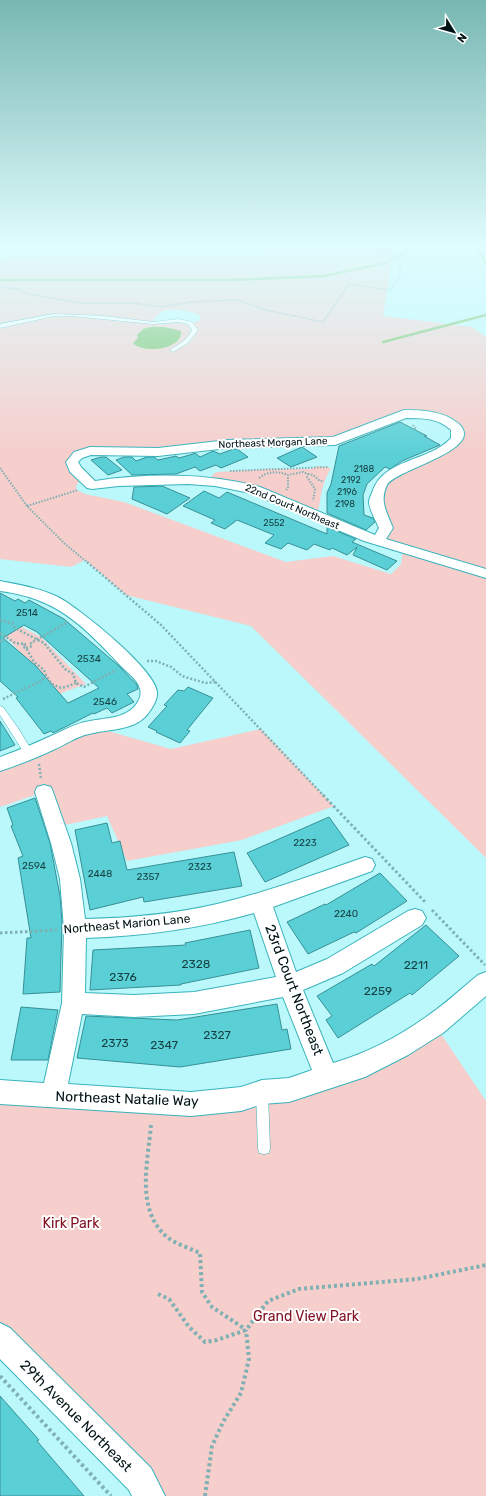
<svg xmlns="http://www.w3.org/2000/svg" width="486" height="1496" font-family="Rubik,sans-serif">
<style>
.green{fill:#f6cecc;fill-rule:evenodd}
.water{fill:#70be60}
.lines{fill:none;stroke-linecap:round;stroke-linejoin:round}
.stream{stroke:#70be60;stroke-width:2.5}
.building{fill:#5acfd6;stroke:#379095;fill-rule:evenodd}
.service-casing{stroke:#38b3ba;stroke-width:1}
.minor-casing{stroke:#38b3ba;stroke-width:2}
.path-far4{stroke:#7fb0b3;stroke-width:1.5;stroke-dasharray:1 1;stroke-linecap:butt}
.path-far3{stroke:#7fb0b3;stroke-width:2;stroke-dasharray:1.5 1.5;stroke-linecap:butt}
.path-far2{stroke:#7fb0b3;stroke-width:2.5;stroke-dasharray:2 2;stroke-linecap:butt}
.path-far1{stroke:#7fb0b3;stroke-width:3;stroke-dasharray:2.5 2.5;stroke-linecap:butt}
.path{stroke:#7fb0b3;stroke-width:4;stroke-dasharray:3 3;stroke-linecap:butt}
.service{fill:#fff;fill-rule:evenodd}
.minor{fill:#fff;fill-rule:evenodd}
.labels{text-anchor:middle;dominant-baseline:central;stroke-width:4;stroke-linejoin:round;paint-order:stroke}
.far-number-label{font-size:9px;fill:#164244}
.far-street-label{font-size:10px;fill:#001314;stroke:#fff}
.number-label{font-size:10px;fill:#164244}
.street-label{font-size:12px;fill:#001314;stroke:#fff}
.near-number-label{font-size:12px;fill:#164244}
.near-street-label{font-size:14px;fill:#001314;stroke:#fff}
.near-park-label{font-size:14px;fill:#811122;stroke:#fff}
</style>
<rect width="100%" height="100%" fill="#baf8fc"/>
<path class="green" d="M286,247H394L383,316L472,327L486,337V858L251,626L126,595L85,560L71,567L0,559V260L8,257L251,255L273,253ZM168,310C179,310 192,310 201,316L199,321L190,323L179,320L153,322C156,315 160,312 168,310ZM414,413L454,425L449,448L381,484L384,532L378,541L403,548L401,564L391,574L333,556L286,562L124,502L85,494L77,490L76,486L78,483L85,479L75,459L99,451L349,437Z
M319,466L331,468C321,485 321,498 317,517L255,490L207,480L216,472L267,469H309Z
M0,618L14,623L41,637L86,684L59,694L7,638L0,634Z
M94,727L171,749L261,729L334,806L242,840L127,861L107,816L56,827L44,792L0,807V764Z
M435,1025L486,1101V1496H149L0,1338V1092L241,1099Z"/>
<path class="water" d="M151,327C162,326 171,328 181,331C183,350 143,354 133,343L138,338L137,335L143,329Z"/>
<g class="lines">
<path class="stream" d="M477,247L486,264
M0,280H230L324,276L385,263L415,247
M383,342L486,315"/>
</g>
<path class="building" d="M400,422L427,436H424L440,445L402,461L390,469L385,467L367,484L363,495L364,515L373,518L375,522L366,530L327,513V493L331,484L339,446Z
M302,447L317,457L291,467L277,458Z
M233,449H237L248,457L221,468L216,465L200,471L195,467L176,474L132,475L116,460L124,457H132L136,461L147,457H154L158,460L176,456L179,458L193,454L195,453L200,457L213,451L220,454Z
M101,457H106L122,470L108,475L91,460Z
M162,486L190,498L167,514L132,499L134,487Z
M204,491L219,498L227,492L327,534V527L356,539L352,542L397,561L387,570L353,555L357,547L347,555L332,548L330,550L314,544L307,550L288,543L281,549L265,543L274,535L237,520L225,529L211,523L215,520L183,506Z
M0,593L15,601L18,599L25,603L29,600L64,619L119,666L137,685L138,689L127,694L134,702L112,713L107,708L94,714L93,713L53,733L51,731L44,734L16,698L18,697L0,681ZM24,625L37,632L99,688L68,703L36,666L3,638Z
M188,687L213,698L187,730L190,731L180,743L156,732L157,731L148,727L167,706L164,705L178,690L184,691Z
M0,721L15,745L0,751Z
M35,798L50,843L60,896L62,921L60,992L23,994L27,938H31L18,858L23,856L11,826L13,825L7,808Z
M329,817L349,845L265,882L247,853Z
M107,823L112,843L120,841L127,870L234,852L242,886L144,902L143,897L90,910L75,830Z
M380,873L407,901L356,933L354,932L308,954L287,922L325,904L326,905Z
M426,925L459,956L412,995L410,993L338,1038L326,1020L332,1016L317,996L372,964L374,966Z
M250,930L259,968L181,984V985L90,990L93,950L186,945L185,943Z
M277,1004L282,1030L287,1029L291,1049L180,1067L77,1058L86,1016L177,1020Z
M21,1007L58,1010L48,1060H11Z
M0,1396L39,1440L37,1441L84,1496H0Z"/>
<g class="lines">
<g class="service-casing">
<path id="service" d="M54,314L103,316L153,322L179,319L192,322L198,330L188,343L173,352L170,350L171,349C180,344 188,339 192,330L188,324L179,322L153,324L72,316H54L0,328V324Z
M0,706L3,707L18,728L34,754L32,756H26L0,715Z
M262,1087L266,1089L268,1093L270,1148L269,1153L264,1154L259,1153L258,1148L256,1093L258,1089Z"/>
</g>
<g class="minor-casing">
<path id="minor" d="M404,410C423,410 444,411 459,424C486,450 396,469 387,485C379,501 387,513 393,528L386,539L486,569V578L364,541L250,493L215,486L188,484L119,486L92,489L87,488L70,472L66,462L74,452L90,447L158,448L228,440L333,437ZM406,418C423,418 438,418 451,430V438C430,462 382,458 372,493C371,495 369,499 369,502C369,509 376,521 379,528L375,535L260,487C208,473 148,473 95,481L81,467L78,462L82,458L91,455L158,456L228,448L335,445Z
M0,581C20,585 40,588 58,597C79,608 155,669 157,692C158,700 151,710 146,716C132,731 107,729 89,734C77,736 65,745 53,750C36,758 18,765 0,771V757C17,751 34,744 51,736C64,730 76,723 90,721C104,718 121,719 133,708C138,703 142,696 140,689C138,680 129,674 123,668C100,644 77,618 47,604C32,597 16,593 0,591Z
M44,785L51,787L53,792L71,843L80,879L85,919C129,918 174,914 217,904C268,892 316,874 365,857L372,859L375,865L372,871L273,907L296,972L327,959L408,911L415,909L422,911L426,918L422,925L343,973L303,990L333,1063C367,1053 398,1037 426,1017C444,1005 461,989 478,975L486,972V996L443,1033L408,1055L365,1077L289,1102L262,1104L241,1111L191,1116L0,1104V1080L44,1083L62,1003L64,929L60,879L51,843L35,792L37,787ZM254,913L276,977L194,992L134,995L85,993L86,938C143,936 198,929 254,913ZM283,997L312,1070L289,1078L262,1080L241,1087L191,1092L68,1084L82,1014L134,1017L194,1014Z
M0,1323L10,1328L151,1468L165,1496H132L129,1490L0,1359Z"/>
</g>
<path class="path-far4" d="M0,287L17,289L28,294L80,303H132L161,307L191,302L238,300L266,310L323,322L349,284L390,290L400,277V259L372,251L371,247"/>
<path class="path-far3" d="M413,425L416,429
M0,468L27,506L65,544L88,563
M230,471L329,467
M308,474L313,475L320,481H324
M259,478C268,471 278,471 288,475
M286,490L288,488V475L303,472L308,474L307,477L315,489L313,501
M27,506L78,490"/>
<path class="path-far2" d="M87,562L161,625L324,796
M0,620L12,623L15,628L44,643L65,669L73,674L76,683L84,687L116,670
M0,633L15,643L25,644L23,647L26,648L34,662L44,670L46,676L52,684L61,688L66,687L76,683
M0,642L7,638
M26,648L32,646L31,643L66,623
M147,661H156L171,667L182,676L205,683L216,682
M3,699L41,681L45,677
M39,764L41,779"/>
<path class="path-far1" d="M323,795L426,903
M432,910L485,965
M0,933L57,930"/>
<path class="path" d="M151,1125C148,1161 135,1210 167,1237C176,1244 189,1248 200,1253L202,1292L212,1307L245,1329
M158,1294L169,1299L189,1327L205,1342L217,1340L246,1330L268,1301L299,1289L417,1279L486,1265
M0,1376L111,1496
M205,1496L212,1446L223,1422L241,1393L249,1359L246,1330"/>
<use href="#service" class="service"/>
<use href="#minor" class="minor"/>
</g>
<linearGradient id="sky" x2="0" y2="1"><stop stop-color="#78b8b2"/><stop offset="0.54" stop-color="#e0fcfe"/><stop offset="1" stop-color="#e0fcfe" stop-opacity="0"/></linearGradient>
<rect width="486" height="456" fill="url(#sky)"/>
<g class="labels">
<g class="far-number-label">
<text x="364" y="469">2188</text>
<text x="351" y="480">2192</text>
<text x="347" y="492">2196</text>
<text x="345" y="504">2198</text>
<text x="274" y="523">2552</text>
</g>
<g class="far-street-label">
<text transform="translate(273 443) rotate(-2)">Northeast Morgan Lane</text>
<text transform="translate(292 507) rotate(23)">22nd Court Northeast</text>
</g>
<g class="number-label">
<text x="27" y="613">2514</text>
<text x="89" y="659">2534</text>
<text x="105" y="702">2546</text>
<text x="305" y="843">2223</text>
<text x="34" y="866">2594</text>
<text x="200" y="867">2323</text>
<text x="100" y="874">2448</text>
<text x="148" y="877">2357</text>
<text x="346" y="914">2240</text>
</g>
<g class="street-label">
<text transform="translate(127 924) rotate(-5)">Northeast Marion Lane</text>
</g>
<g class="near-number-label">
<text x="196" y="964">2328</text>
<text x="416" y="965">2211</text>
<text x="123" y="977">2376</text>
<text x="378" y="991">2259</text>
<text x="217" y="1035">2327</text>
<text x="115" y="1043">2373</text>
<text x="164" y="1045">2347</text>
</g>
<g class="near-street-label">
<text transform="translate(294 990) rotate(69)">23rd Court Northeast</text>
<text transform="translate(127 1099) rotate(2)">Northeast Natalie Way</text>
<text transform="translate(76 1416) rotate(45)">29th Avenue Northeast</text>
</g>
<g class="near-park-label">
<text x="71" y="1223">Kirk Park</text>
<text x="306" y="1316">Grand View Park</text>
</g>
</g>
<g transform="translate(454 32) rotate(127)" stroke="#ffffff" stroke-width="3" paint-order="stroke">
<path d="M0-3L7 15L0 10L-7 15Z" fill="#001314"/>
<text y="-6" font-size="11" font-weight="bold" text-anchor="middle" fill="#001314">N</text>
</g>
</svg>
